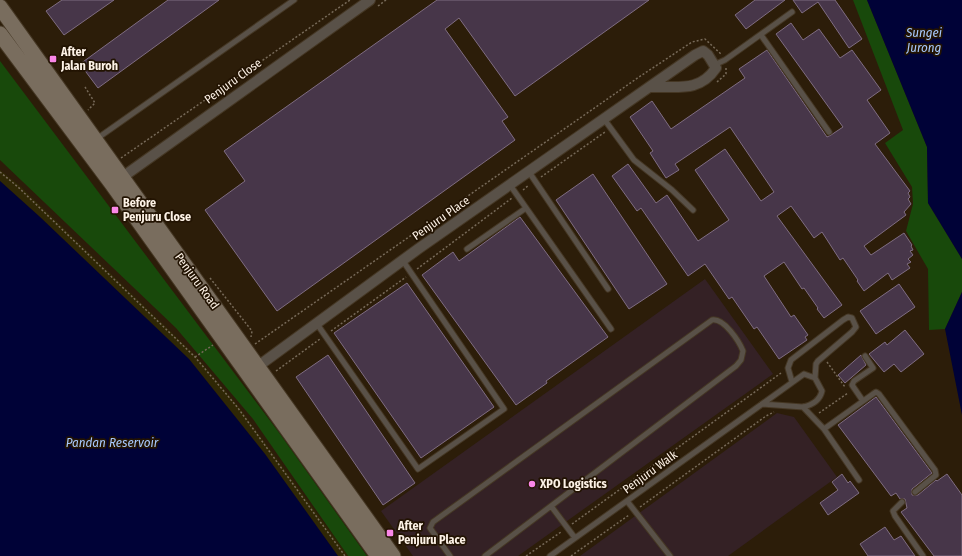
<svg xmlns="http://www.w3.org/2000/svg" width="962" height="556" font-family="'Fira Sans Condensed',sans-serif">
<style>
.industrial{fill:#342125}
.green{fill:#18490b}
.sand{fill:#2f2705}
.water{fill:#000237}
.building{fill:#473649;stroke:#7f6d82}
.lines{fill:none;stroke-linecap:round;stroke-linejoin:round}
.lane-casing{stroke:#453724;stroke-width:7}
.street-casing{stroke:#453724;stroke-width:12}
.secondary-casing{stroke:#453724;stroke-width:17}
.path{stroke:#776a59;stroke-width:1.5;stroke-dasharray:2 2;stroke-linecap:butt}
.lane{stroke:#595148;stroke-width:5}
.street{stroke:#595148;stroke-width:10}
.secondary{stroke:#796d5e;stroke-width:15}
.poi-dot{fill:#fa87e7;stroke:#221302;stroke-width:1.5}
.labels{text-anchor:middle;dominant-baseline:central;stroke-width:3.5;stroke-linejoin:round;paint-order:stroke}
.poi-label{font-size:12px;font-weight:bold;fill:#fdf2e6;stroke:#221302;text-anchor:start}
.street-label{font-size:12px;fill:#fdf2e6;stroke:#221302}
.water-label{font-size:13px;font-style:italic;fill:#a7c8fc;stroke:#221302}
</style>
<rect width="100%" height="100%" fill="#2c1d09"/>
<path class="industrial" d="M705,279L773,374L518,556H413L381,511Z
M777,413L794,417L837,477L728,556H580Z"/>
<path class="green" d="M853,0H867L927,147L928,203L962,259V292L945,329L929,330L928,269L906,231L913,204L912,187L885,143L903,130Z
M0,61L280,434L367,556H348L253,419L176,328L0,160Z"/>
<path class="sand" d="M0,170L19,185L196,356L239,407L348,556H338L265,454L189,359L40,217L0,181Z"/>
<path class="water" d="M867,0H962V259L928,203L927,147Z
M0,181L40,217L189,359L265,454L338,556H0Z
M962,292V415L945,329Z"/>
<path class="building" d="M62,0H114L64,35L46,11Z
M168,0H219L98,88L80,64Z
M437,0H649L515,96L459,18L445,29L508,117L502,121L515,140L277,311L205,210L245,181L224,151Z
M755,0H785L746,29L735,15Z
M793,0H835L862,39L849,48L818,2L802,13Z
M791,23L803,40L819,29L840,58L852,50L881,90L867,100L890,133L875,144L910,191L908,193L910,197L908,199L911,204L904,212L906,215L864,246L871,255L904,233L912,245L911,246L913,250L910,251L913,255L908,259L911,262L907,264L910,268L892,280L888,273L864,291L857,281L858,280L843,258L840,260L822,232L814,238L791,206L777,216L842,305L824,318L817,309L818,308L804,288L802,289L784,262L764,276L791,317L794,315L808,335L805,337L807,340L779,359L757,327L754,329L732,297L729,299L705,264L688,276L641,208L637,211L612,176L628,164L656,203L667,195L698,241L729,220L695,170L725,149L761,201L774,192L730,127L675,164L679,170L666,178L650,153L653,151L630,117L652,101L671,129L745,78L739,69L767,50L827,137L831,135L843,127L776,34Z
M593,174L667,284L629,309L556,200Z
M520,217L608,337L546,381L547,383L516,405L422,275L453,252L459,261Z
M407,283L494,407L421,458L334,333Z
M899,284L915,307L876,334L860,311Z
M905,330L924,354L901,372L894,364L884,372L869,354L885,342L887,345Z
M328,355L415,483L383,505L296,377Z
M861,355L866,365L845,383L838,375Z
M876,397L932,473L912,489V495H918L936,480L937,481L947,474L962,495V556H934L901,512L907,508L905,499H900L896,493L891,496L838,425Z
M842,474L848,483L850,481L859,493L828,515L820,503L838,490L832,482Z
M885,527L894,540L901,536L915,556H868L860,544Z"/>
<g class="lines">
<g class="lane-casing">
<path id="lane" d="M761,35L829,132
M714,65L725,60L792,12
M604,119L634,160L672,190L693,210
M95,140L294,0
M529,172L608,289
M510,185L611,329
M467,249L526,208
M317,324L418,469L504,409L403,261
M792,382L788,368L791,360L843,320L848,317L852,318L856,327L852,332L818,361L816,364L815,378
M863,401L852,385L854,381L873,368L865,356
M803,407L824,429L859,480
M824,429L873,394L876,392L879,394L935,470L936,475L915,492
M627,501L670,556
M902,502L893,511L895,516L923,556
M551,506L575,538
M450,556L430,528L433,522L712,320C724,318 739,341 743,351L741,360L736,366L485,556
M550,556L804,374L815,378L822,391C820,400 812,405 803,407L762,404"/>
</g>
<g class="street-casing">
<path id="street" d="M117,181L370,0
M253,370L418,249L695,55L703,51L708,55L716,68C699,93 677,86 650,87"/>
</g>
<g class="secondary-casing">
<path id="secondary" d="M0,7L393,556
M0,34L112,184L378,556"/>
</g>
<path class="path" d="M378,6L386,0
M717,82L726,74V68
M85,87L95,103L88,110
M121,158L350,0
M0,172L18,187L195,357L238,408L345,556
M541,177L605,132
M523,190L529,185
M417,269L512,198
M210,278L252,331L251,337
M331,331L406,277
M255,344L639,77L692,42L705,39L722,55
M195,357L213,345
M827,362L845,387
M276,371L320,339
M819,413L848,393
M640,507L766,416L774,412
M572,524L781,373
M526,556L561,532
M571,556L629,515"/>
<use href="#lane" class="lane"/>
<use href="#street" class="street"/>
<use href="#secondary" class="secondary"/>
</g>
<g class="poi-dot">
<rect x="49" y="55" width="8" height="8" rx="2"/>
<rect x="111" y="206" width="8" height="8" rx="2"/>
<circle cx="532" cy="484" r="4"/>
<rect x="386" y="529" width="8" height="8" rx="2"/>
</g>
<g class="labels">
<g class="poi-label">
<text x="61" y="52">After<tspan x="61" dy="14">Jalan Buroh</tspan></text>
<text x="123" y="203">Before<tspan x="123" dy="14">Penjuru Close</tspan></text>
<text x="540" y="484">XPO Logistics</text>
<text x="398" y="526">After<tspan x="398" dy="14">Penjuru Place</tspan></text>
</g>
<g class="street-label">
<text transform="translate(233 81) rotate(-36)">Penjuru Close</text>
<text transform="translate(441 218) rotate(-35)">Penjuru Place</text>
<text transform="translate(197 281) rotate(54)">Penjuru Road</text>
<text transform="translate(650 472) rotate(-36)">Penjuru Walk</text>
</g>
<g class="water-label">
<text x="924" y="32">Sungei<tspan x="924" dy="15">Jurong</tspan></text>
<text x="112" y="442">Pandan Reservoir</text>
</g>
</g>
</svg>
